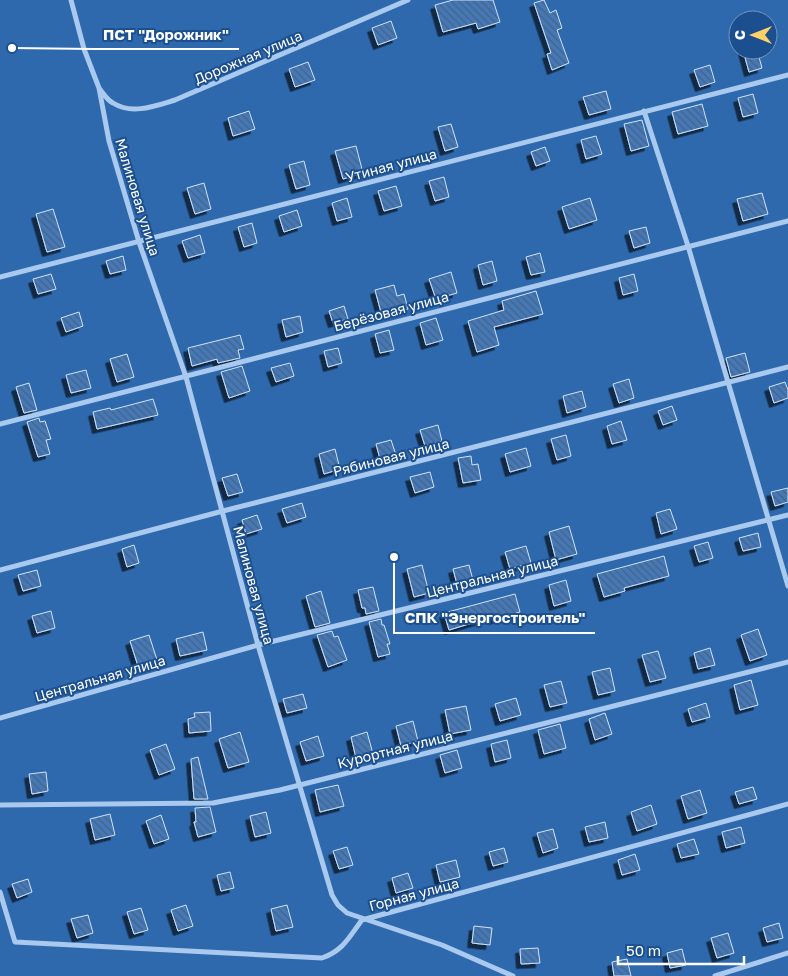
<svg xmlns="http://www.w3.org/2000/svg" width="788" height="976" font-family="'Golos Text',sans-serif">
<style>
.green{fill:#2e69ad;fill-rule:evenodd}
.building{fill:url(#building-back-hatch);stroke:#cfe3fa;filter:url(#shadow)}
.lines{fill:none;stroke-linecap:round;stroke-linejoin:round}
.street{stroke:#a9c9ee;stroke-width:5}
.labels{text-anchor:middle;dominant-baseline:central;stroke-width:4;stroke-linejoin:round;paint-order:stroke}
.street-label{font-size:14px;fill:#fff;stroke:#1b4f8f}
.leader{fill:none;stroke:#fff;stroke-width:2}
.callout-dot{fill:#fff;stroke:#1b4f8f;stroke-width:2}
.callout-label{font-size:15px;text-anchor:middle;font-weight:bold;fill:#fff;stroke:#1b4f8f;stroke-width:4;stroke-linejoin:round;paint-order:stroke}
</style>
<defs>
<pattern id="building-back-hatch" width="6" height="6" patternUnits="userSpaceOnUse" patternTransform="scale(1.25)"><rect width="6" height="6" fill="#4478b7"/><path d="M-1 5l2 2M0 0l6 6M5-1l2 2" fill="none" stroke="#486282"/></pattern>
<filter id="shadow"><feDropShadow dx="-4.5" dy="4.5" stdDeviation="0" flood-color="#0009"/></filter>
</defs>
<rect width="100%" height="100%" fill="#1b4f8f"/>
<path class="green" d="M0,0H788V976H0ZM738,20H768V50H738Z"/>
<path class="building" d="M453,0H493L500,22L478,29L476,23L443,32L435,5Z
M544,0L550,13L556,10L562,28L557,30L569,63L552,70L547,54L551,53L534,3Z
M391,21L397,38L378,45L372,28Z
M743,50H757L762,68L749,72Z
M308,62L315,80L295,87L289,69Z
M710,65L715,82L700,87L694,70Z
M606,91L611,109L589,115L583,97Z
M753,94L758,113L743,117L738,98Z
M702,104L708,126L678,134L672,112Z
M249,111L255,129L233,136L228,118Z
M642,120L649,146L631,151L624,124Z
M451,124L458,147L445,151L438,127Z
M596,136L602,154L586,159L581,140Z
M356,146L363,173L343,179L335,151Z
M545,147L550,161L536,166L531,152Z
M304,161L310,185L296,189L289,165Z
M444,177L449,197L435,201L429,181Z
M204,183L211,209L195,214L187,188Z
M396,186L402,206L384,211L378,191Z
M762,193L768,214L743,221L737,199Z
M347,198L352,217L337,221L332,203Z
M590,198L597,220L569,229L562,207Z
M53,209L65,247L47,252L36,214Z
M297,210L302,226L284,232L279,216Z
M252,223L257,243L244,247L238,227Z
M646,227L650,243L634,248L629,231Z
M200,235L205,253L188,258L182,241Z
M540,253L545,272L531,275L526,257Z
M123,256L126,270L110,274L106,261Z
M492,261L497,281L483,285L478,265Z
M451,272L457,293L436,299L429,279Z
M51,274L56,289L38,294L33,279Z
M634,274L638,291L623,295L619,278Z
M394,285L397,296L404,294L408,309L382,316L375,290Z
M536,291L543,314L494,327L499,345L477,352L468,321L504,310L502,301Z
M344,306L348,319L333,323L329,311Z
M79,312L83,326L66,332L61,318Z
M300,316L303,332L286,337L282,320Z
M436,318L443,340L426,345L420,323Z
M389,330L394,350L380,353L375,334Z
M240,335L244,349L238,350L240,358L218,363L217,359L192,366L188,348Z
M338,348L342,363L328,367L324,351Z
M745,353L750,372L731,377L726,358Z
M127,354L134,377L117,382L110,359Z
M290,363L294,376L276,382L271,368Z
M242,366L250,391L229,398L221,372Z
M86,370L91,388L71,393L66,375Z
M629,379L634,398L619,403L613,384Z
M785,382L788,390V398L774,403L769,387Z
M29,383L37,410L24,413L16,387Z
M582,391L586,407L567,413L563,396Z
M153,399L158,415L97,429L93,412L110,408L111,410Z
M672,406L677,420L663,425L658,411Z
M39,418L40,422L45,421L51,439L46,440L50,454L38,457L27,422Z
M621,421L627,440L612,444L607,426Z
M438,425L442,441L425,446L420,430Z
M566,435L571,456L557,460L551,439Z
M391,440L396,455L380,459L376,444Z
M526,448L531,466L510,472L505,454Z
M335,449L340,469L324,474L319,454Z
M471,456L472,465L478,464L481,480L463,483L458,458Z
M430,472L434,487L415,493L410,477Z
M237,474L243,492L228,496L222,478Z
M788,488V502L775,506L771,492Z
M302,503L306,517L287,523L282,509Z
M670,509L677,529L661,534L656,513Z
M257,515L262,529L246,534L242,520Z
M569,526L577,554L556,560L549,532Z
M758,533L761,547L743,551L739,538Z
M708,542L713,558L699,562L694,546Z
M134,545L139,563L127,567L122,549Z
M526,546L531,563L510,569L505,552Z
M664,556L669,576L624,588L625,591L604,597L597,574Z
M422,565L429,593L414,597L407,569Z
M469,565L473,580L457,584L453,569Z
M37,570L41,586L23,591L18,575Z
M566,580L571,601L554,606L549,585Z
M373,587L379,611L366,614L365,608H362L358,590Z
M321,591L330,623L315,627L306,596Z
M515,594L520,612L493,620L492,617L449,630L444,613Z
M51,611L55,628L37,633L32,616Z
M381,619L382,625H384L390,644H387L390,654L378,657L369,622Z
M758,629L767,655L750,661L741,635Z
M332,631L334,637L338,636L347,660L328,667L317,635Z
M203,632L207,650L180,656L176,639Z
M149,635L157,660L138,666L130,641Z
M710,648L715,665L698,669L694,653Z
M658,651L666,678L650,682L642,655Z
M610,668L615,691L598,695L592,672Z
M751,680L758,705L740,710L734,685Z
M561,681L567,703L550,707L544,685Z
M303,694L307,708L287,713L283,699Z
M516,698L521,715L500,721L495,704Z
M706,703L710,717L692,722L688,709Z
M466,706L471,730L450,734L445,710Z
M210,712L211,731L189,733L188,719L195,717L194,713Z
M605,713L612,734L595,740L589,719Z
M413,721L418,741L401,746L396,726Z
M560,724L566,748L544,754L538,730Z
M240,732L249,762L228,768L219,739Z
M367,732L373,754L356,758L351,737Z
M318,736L324,756L306,761L300,742Z
M507,740L511,758L495,762L491,744Z
M166,744L175,769L159,775L150,750Z
M457,750L462,768L445,773L440,755Z
M198,757L208,799H194L191,759Z
M46,772L48,791L32,794L29,774Z
M338,785L344,806L320,812L315,790Z
M753,787L757,799L739,804L735,792Z
M700,790L707,813L688,819L681,796Z
M651,805L657,824L637,831L631,812Z
M210,807L216,832L198,837L194,822H196L195,808Z
M266,812L271,833L255,837L250,816Z
M110,814L115,835L95,840L90,819Z
M161,815L169,839L154,844L146,821Z
M605,822L608,838L589,842L585,827Z
M741,827L745,843L726,848L722,832Z
M553,829L558,848L543,853L537,833Z
M694,839L699,854L681,858L677,844Z
M347,847L353,865L339,869L333,851Z
M504,848L508,862L493,866L489,852Z
M635,854L640,870L622,875L618,860Z
M456,860L460,877L440,882L436,865Z
M230,872L234,888L221,891L217,875Z
M408,873L413,888L396,893L392,878Z
M28,879L32,892L17,898L12,884Z
M186,905L193,926L178,931L171,910Z
M287,905L293,927L276,931L271,909Z
M141,908L148,930L134,934L127,912Z
M88,915L93,933L77,938L71,919Z
M779,923L783,938L767,942L763,928Z
M474,926L492,928L490,945L472,943Z
M728,933L734,953L717,958L711,938Z
M538,948L540,963L521,964L520,949Z
M682,949L686,965L670,968L667,953Z
M627,959L631,976H614L612,962Z"/>
<g class="lines">
<path class="street" d="M71,0L84,49L99,88L109,141L139,242L186,377L258,645L332,895L338,905L347,913L442,945L513,976
M99,88C103,93 107,100 113,103C132,115 155,106 175,100L408,0
M644,111L688,246L788,586
M0,277L788,75
M0,424L788,221
M0,570L223,511L788,367
M0,718L258,645L788,515
M0,805L213,803L280,790L788,662
M0,892L15,942L322,958C343,951 349,937 362,920L788,804
M715,976L788,953"/>
</g>
<g class="labels">
<g class="street-label">
<text transform="translate(248 57) rotate(-23)">Дорожная улица</text>
<text transform="translate(391 165) rotate(-15)">Утиная улица</text>
<text transform="translate(138 197) rotate(73)">Малиновая улица</text>
<text transform="translate(391 311) rotate(-15)">Берёзовая улица</text>
<text transform="translate(391 457) rotate(-14)">Рябиновая улица</text>
<text transform="translate(492 576) rotate(-14)">Центральная улица</text>
<text transform="translate(254 585) rotate(75)">Малиновая улица</text>
<text transform="translate(100 678) rotate(-16)">Центральная улица</text>
<text transform="translate(395 749) rotate(-14)">Курортная улица</text>
<text transform="translate(414 894) rotate(-15)">Горная улица</text>
</g>
</g>
<path class="leader" d="M12 48L93 49H239M394 557L394 633H595"/>
<g class="callout-dot">
<circle cx="12" cy="48" r="5"/>
<circle cx="394" cy="557" r="5"/>
</g>
<g class="callout-label">
<text x="166" y="40">ПСТ "Дорожник"</text>
<text x="495" y="623">СПК "Энергостроитель"</text>
</g>
<g transform="translate(753 35) rotate(270)"><circle r="24" fill="#1b4f8f" stroke="#7695bc"/>
<path d="M0-4L9 19L0 12L-9 19Z" fill="#ffd166"/>
<text y="-8" font-size="14" font-weight="bold" text-anchor="middle" fill="#ffffff">С</text>
</g>
<path d="M618 956v8h126v-8" fill="none" stroke="#ffffff" stroke-width="2.5"/>
<text x="626" y="956" font-size="15" fill="#ffffff" stroke="#1b4f8f" stroke-width="4" paint-order="stroke">50 m</text>
</svg>
